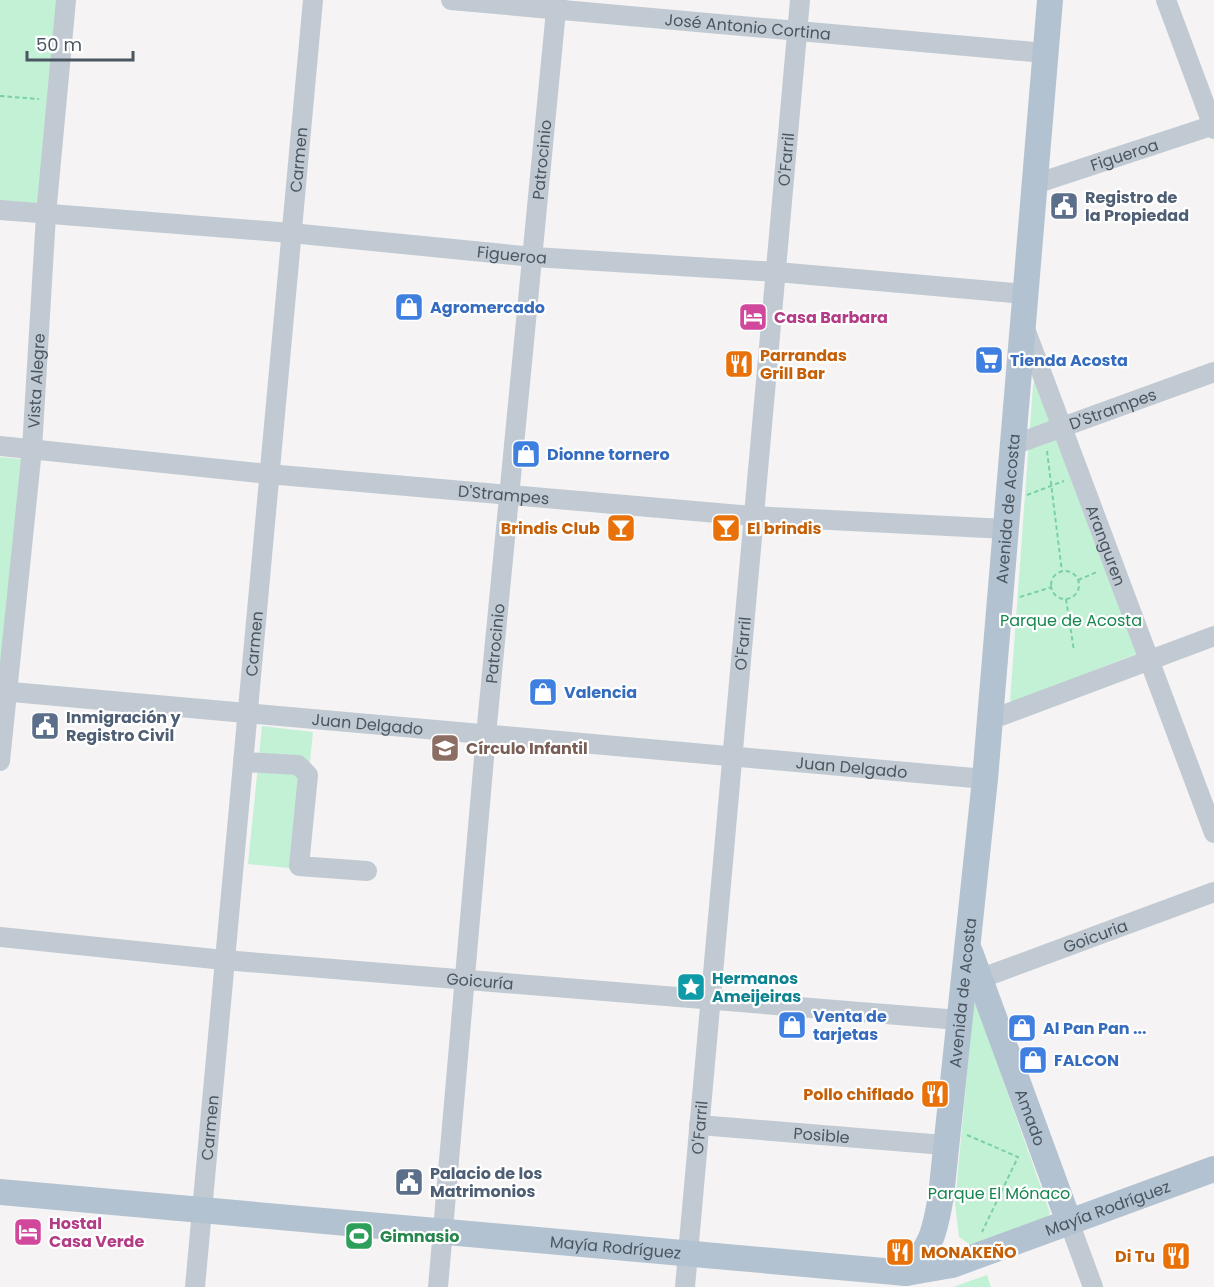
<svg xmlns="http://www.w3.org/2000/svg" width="1214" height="1287" font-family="Poppins,sans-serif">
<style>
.green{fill:#c3f1d5}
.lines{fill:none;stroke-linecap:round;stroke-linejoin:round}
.path{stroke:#7ad0a6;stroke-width:2;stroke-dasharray:4.5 3;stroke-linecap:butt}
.minor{stroke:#c1cad2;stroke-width:20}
.major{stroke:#b3c2d1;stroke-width:26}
.labels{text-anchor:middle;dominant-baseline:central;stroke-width:4.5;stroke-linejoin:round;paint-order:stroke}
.street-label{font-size:16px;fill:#4a5661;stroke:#fff}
.service-label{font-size:16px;font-weight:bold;fill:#4e5e75;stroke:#fff;text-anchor:start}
.shop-label{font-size:16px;font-weight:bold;fill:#366cbe;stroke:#fff;text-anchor:start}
.hotel-label{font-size:16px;font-weight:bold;fill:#b23c85;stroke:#fff;text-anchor:start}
.food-label{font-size:16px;font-weight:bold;fill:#c56008;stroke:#fff;text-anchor:start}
.park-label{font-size:16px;fill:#17864f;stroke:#fff}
.education-label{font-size:16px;font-weight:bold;fill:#785e54;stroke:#fff;text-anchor:start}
.culture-label{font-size:16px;font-weight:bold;fill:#0d838f;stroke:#fff;text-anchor:start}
.leisure-label{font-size:16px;font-weight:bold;fill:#27864d;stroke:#fff;text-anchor:start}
</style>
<rect width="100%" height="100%" fill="#f5f3f3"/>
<path class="green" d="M0,0H66L46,215L0,210Z
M1035,381L1139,653L1015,701H1010L1033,385Z
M0,457L22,459L0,686Z
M262,726L313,732L299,869L248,864Z
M974,998L1050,1213L1048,1217L972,1246L959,1237L955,1203Z
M987,1275L991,1287H953Z"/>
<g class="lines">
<path class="path" d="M0,96L39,99
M1047,451L1062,572
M1027,495L1064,481
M1051 585a14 14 0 1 1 28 0a14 14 0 1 1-28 0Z
M1078,580L1097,572
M1020,597L1052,587
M1066,599L1074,651
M967,1135L1018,1157L982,1232"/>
<g class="minor">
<path id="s1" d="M451,0L1045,53"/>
<path d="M1166,0L1214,129"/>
<path id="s2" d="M1035,184L1214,125"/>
<path id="s3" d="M0,210L291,233L534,257L777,272L1025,294"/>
<path id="s4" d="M1024,326L1214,833"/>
<path id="s5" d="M1013,445L1214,372"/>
<path id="s6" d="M0,446L268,474L752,516L1006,529"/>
<path id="s7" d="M0,691L985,779"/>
<path d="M990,720L1214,636"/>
<path id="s8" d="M0,761L32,449L46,215L66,0"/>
<path d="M243,762L298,765L308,775L299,866L367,871"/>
<path id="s9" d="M0,937L224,960L959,1020"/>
<path id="s10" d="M979,979L1214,892"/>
<path id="s11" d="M699,1125L944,1145"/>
<path d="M1069,1222L1093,1287"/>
<path id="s12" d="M195,1287L313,0"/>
<path id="s13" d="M438,1287L486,735L557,0"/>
<path id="s14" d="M685,1287L800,0"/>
</g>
<g class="major">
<path id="s15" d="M970,952L1069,1222"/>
<path id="s16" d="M0,1192L906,1273L952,1265L1214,1169"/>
<path id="s17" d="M906,1273C932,1247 935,1231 941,1196L985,779L1050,0"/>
</g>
</g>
<defs>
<g id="civic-square" transform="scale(1.5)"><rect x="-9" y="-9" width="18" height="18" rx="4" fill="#5c6f8a" stroke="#fff"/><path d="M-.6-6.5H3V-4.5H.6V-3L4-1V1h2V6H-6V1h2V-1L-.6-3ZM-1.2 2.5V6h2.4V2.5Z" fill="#fff"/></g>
<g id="shop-square" transform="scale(1.5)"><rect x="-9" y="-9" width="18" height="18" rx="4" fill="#3f7fe0" stroke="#fff"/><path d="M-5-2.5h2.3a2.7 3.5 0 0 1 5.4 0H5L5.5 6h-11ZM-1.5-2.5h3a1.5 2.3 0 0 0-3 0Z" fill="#fff"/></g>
<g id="hotel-square" transform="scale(1.5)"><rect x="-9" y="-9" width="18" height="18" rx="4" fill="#d1479c" stroke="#fff"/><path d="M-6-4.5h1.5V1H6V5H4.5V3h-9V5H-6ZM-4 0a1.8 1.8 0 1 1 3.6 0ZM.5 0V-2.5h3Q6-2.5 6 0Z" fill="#fff"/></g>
<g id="supermarket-square" transform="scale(1.5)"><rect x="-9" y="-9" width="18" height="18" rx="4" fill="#3f7fe0" stroke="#fff"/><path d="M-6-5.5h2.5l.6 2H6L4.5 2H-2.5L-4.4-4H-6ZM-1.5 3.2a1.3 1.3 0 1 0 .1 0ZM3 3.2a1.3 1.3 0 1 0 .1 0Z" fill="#fff"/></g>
<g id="restaurant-square" transform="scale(1.5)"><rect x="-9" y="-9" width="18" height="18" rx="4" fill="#e8710a" stroke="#fff"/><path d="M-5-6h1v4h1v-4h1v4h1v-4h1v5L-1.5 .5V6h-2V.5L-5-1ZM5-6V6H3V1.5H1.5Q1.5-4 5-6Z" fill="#fff"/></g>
<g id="bar-square" transform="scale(1.5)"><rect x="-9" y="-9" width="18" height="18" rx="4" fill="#e8710a" stroke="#fff"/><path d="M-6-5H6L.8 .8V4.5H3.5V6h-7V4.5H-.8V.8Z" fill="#fff"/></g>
<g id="school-square" transform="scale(1.5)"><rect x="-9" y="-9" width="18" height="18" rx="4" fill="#8d6e63" stroke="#fff"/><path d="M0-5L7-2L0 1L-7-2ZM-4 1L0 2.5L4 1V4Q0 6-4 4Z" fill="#fff"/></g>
<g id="sight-square" transform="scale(1.5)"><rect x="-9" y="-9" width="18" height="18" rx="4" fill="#0f9aa8" stroke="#fff"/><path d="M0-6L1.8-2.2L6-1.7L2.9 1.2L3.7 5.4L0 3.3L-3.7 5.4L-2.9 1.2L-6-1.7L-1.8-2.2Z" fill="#fff"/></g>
<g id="stadium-square" transform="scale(1.5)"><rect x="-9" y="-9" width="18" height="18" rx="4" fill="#2e9e5b" stroke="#fff"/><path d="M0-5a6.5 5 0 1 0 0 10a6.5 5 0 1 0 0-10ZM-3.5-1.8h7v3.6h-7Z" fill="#fff"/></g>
</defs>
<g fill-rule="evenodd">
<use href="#civic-square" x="1064" y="206"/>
<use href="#shop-square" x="409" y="307"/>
<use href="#hotel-square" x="753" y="317"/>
<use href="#supermarket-square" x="989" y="360"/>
<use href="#restaurant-square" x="739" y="364"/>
<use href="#shop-square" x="526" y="454"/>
<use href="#bar-square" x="621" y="528"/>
<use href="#bar-square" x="726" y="528"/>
<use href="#shop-square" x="543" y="692"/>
<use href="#civic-square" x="45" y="726"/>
<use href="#school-square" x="445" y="748"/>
<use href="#sight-square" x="691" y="987"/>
<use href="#shop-square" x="792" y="1025"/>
<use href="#shop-square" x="1022" y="1028"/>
<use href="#shop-square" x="1033" y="1060"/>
<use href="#restaurant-square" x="935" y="1094"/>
<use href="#civic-square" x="409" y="1182"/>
<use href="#hotel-square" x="28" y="1232"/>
<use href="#stadium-square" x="359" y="1236"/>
<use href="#restaurant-square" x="900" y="1252"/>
<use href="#restaurant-square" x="1176" y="1256"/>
</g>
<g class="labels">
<g class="street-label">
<text stroke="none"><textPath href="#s1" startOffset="298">José Antonio Cortina</textPath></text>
<text stroke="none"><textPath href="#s2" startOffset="94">Figueroa</textPath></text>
<text stroke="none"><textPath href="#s14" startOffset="1132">O'Farril</textPath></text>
<text stroke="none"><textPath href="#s12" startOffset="1132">Carmen</textPath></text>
<text stroke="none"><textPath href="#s13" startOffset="1132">Patrocinio</textPath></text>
<text stroke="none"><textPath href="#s3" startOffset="514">Figueroa</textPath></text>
<text stroke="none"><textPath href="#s8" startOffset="382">Vista Alegre</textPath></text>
<text stroke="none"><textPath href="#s5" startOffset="106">D'Strampes</textPath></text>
<text stroke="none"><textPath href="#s6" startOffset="506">D'Strampes</textPath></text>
<text stroke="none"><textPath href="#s17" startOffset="777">Avenida de Acosta</textPath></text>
<text stroke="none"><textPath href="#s4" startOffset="234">Aranguren</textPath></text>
<text stroke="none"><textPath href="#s12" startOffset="646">Carmen</textPath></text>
<text stroke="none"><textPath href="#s13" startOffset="646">Patrocinio</textPath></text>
<text stroke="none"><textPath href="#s14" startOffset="646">O'Farril</textPath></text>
<text stroke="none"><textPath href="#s7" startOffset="369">Juan Delgado</textPath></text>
<text stroke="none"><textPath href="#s7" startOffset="855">Juan Delgado</textPath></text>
<text stroke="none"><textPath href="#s10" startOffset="124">Goicuria</textPath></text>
<text stroke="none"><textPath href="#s9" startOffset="482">Goicuría</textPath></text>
<text stroke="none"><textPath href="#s17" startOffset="291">Avenida de Acosta</textPath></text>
<text stroke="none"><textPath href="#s15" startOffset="176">Amado</textPath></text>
<text stroke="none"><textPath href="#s12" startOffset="160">Carmen</textPath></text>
<text stroke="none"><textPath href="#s14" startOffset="160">O'Farril</textPath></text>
<text stroke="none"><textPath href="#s11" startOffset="123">Posible</textPath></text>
<text stroke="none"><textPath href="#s16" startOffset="1122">Mayía Rodríguez</textPath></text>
<text stroke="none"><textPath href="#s16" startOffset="618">Mayía Rodríguez</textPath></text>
</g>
<g class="service-label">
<text x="1085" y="197">Registro de<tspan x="1085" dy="18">la Propiedad</tspan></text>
<text x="66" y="717">Inmigración y<tspan x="66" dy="18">Registro Civil</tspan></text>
<text x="430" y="1173">Palacio de los<tspan x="430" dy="18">Matrimonios</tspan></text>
</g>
<g class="shop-label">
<text x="430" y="307">Agromercado</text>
<text x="1010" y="360">Tienda Acosta</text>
<text x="547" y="454">Dionne tornero</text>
<text x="564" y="692">Valencia</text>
<text x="813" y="1016">Venta de<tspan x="813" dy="18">tarjetas</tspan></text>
<text x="1043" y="1028">Al Pan Pan ...</text>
<text x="1054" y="1060">FALCON</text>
</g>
<g class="hotel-label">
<text x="774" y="317">Casa Barbara</text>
<text x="49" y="1223">Hostal<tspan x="49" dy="18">Casa Verde</tspan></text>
</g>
<g class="food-label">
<text x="760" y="355">Parrandas<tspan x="760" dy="18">Grill Bar</tspan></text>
<text x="600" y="528" text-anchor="end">Brindis Club</text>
<text x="747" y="528">El brindis</text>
<text x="914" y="1094" text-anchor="end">Pollo chiflado</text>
<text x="921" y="1252">MONAKEÑO</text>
<text x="1155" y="1256" text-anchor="end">Di Tu</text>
</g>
<g class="park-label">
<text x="1071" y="620">Parque de Acosta</text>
<text x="999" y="1193">Parque El Mónaco</text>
</g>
<g class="education-label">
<text x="466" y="748">Círculo Infantil</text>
</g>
<g class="culture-label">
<text x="712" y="978">Hermanos<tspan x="712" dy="18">Ameijeiras</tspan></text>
</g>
<g class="leisure-label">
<text x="380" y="1236">Gimnasio</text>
</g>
</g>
<path d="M27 51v9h106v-9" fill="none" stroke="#4a5661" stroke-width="3"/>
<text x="36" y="51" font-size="18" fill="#4a5661" stroke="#ffffff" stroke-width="4.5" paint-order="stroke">50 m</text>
</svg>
